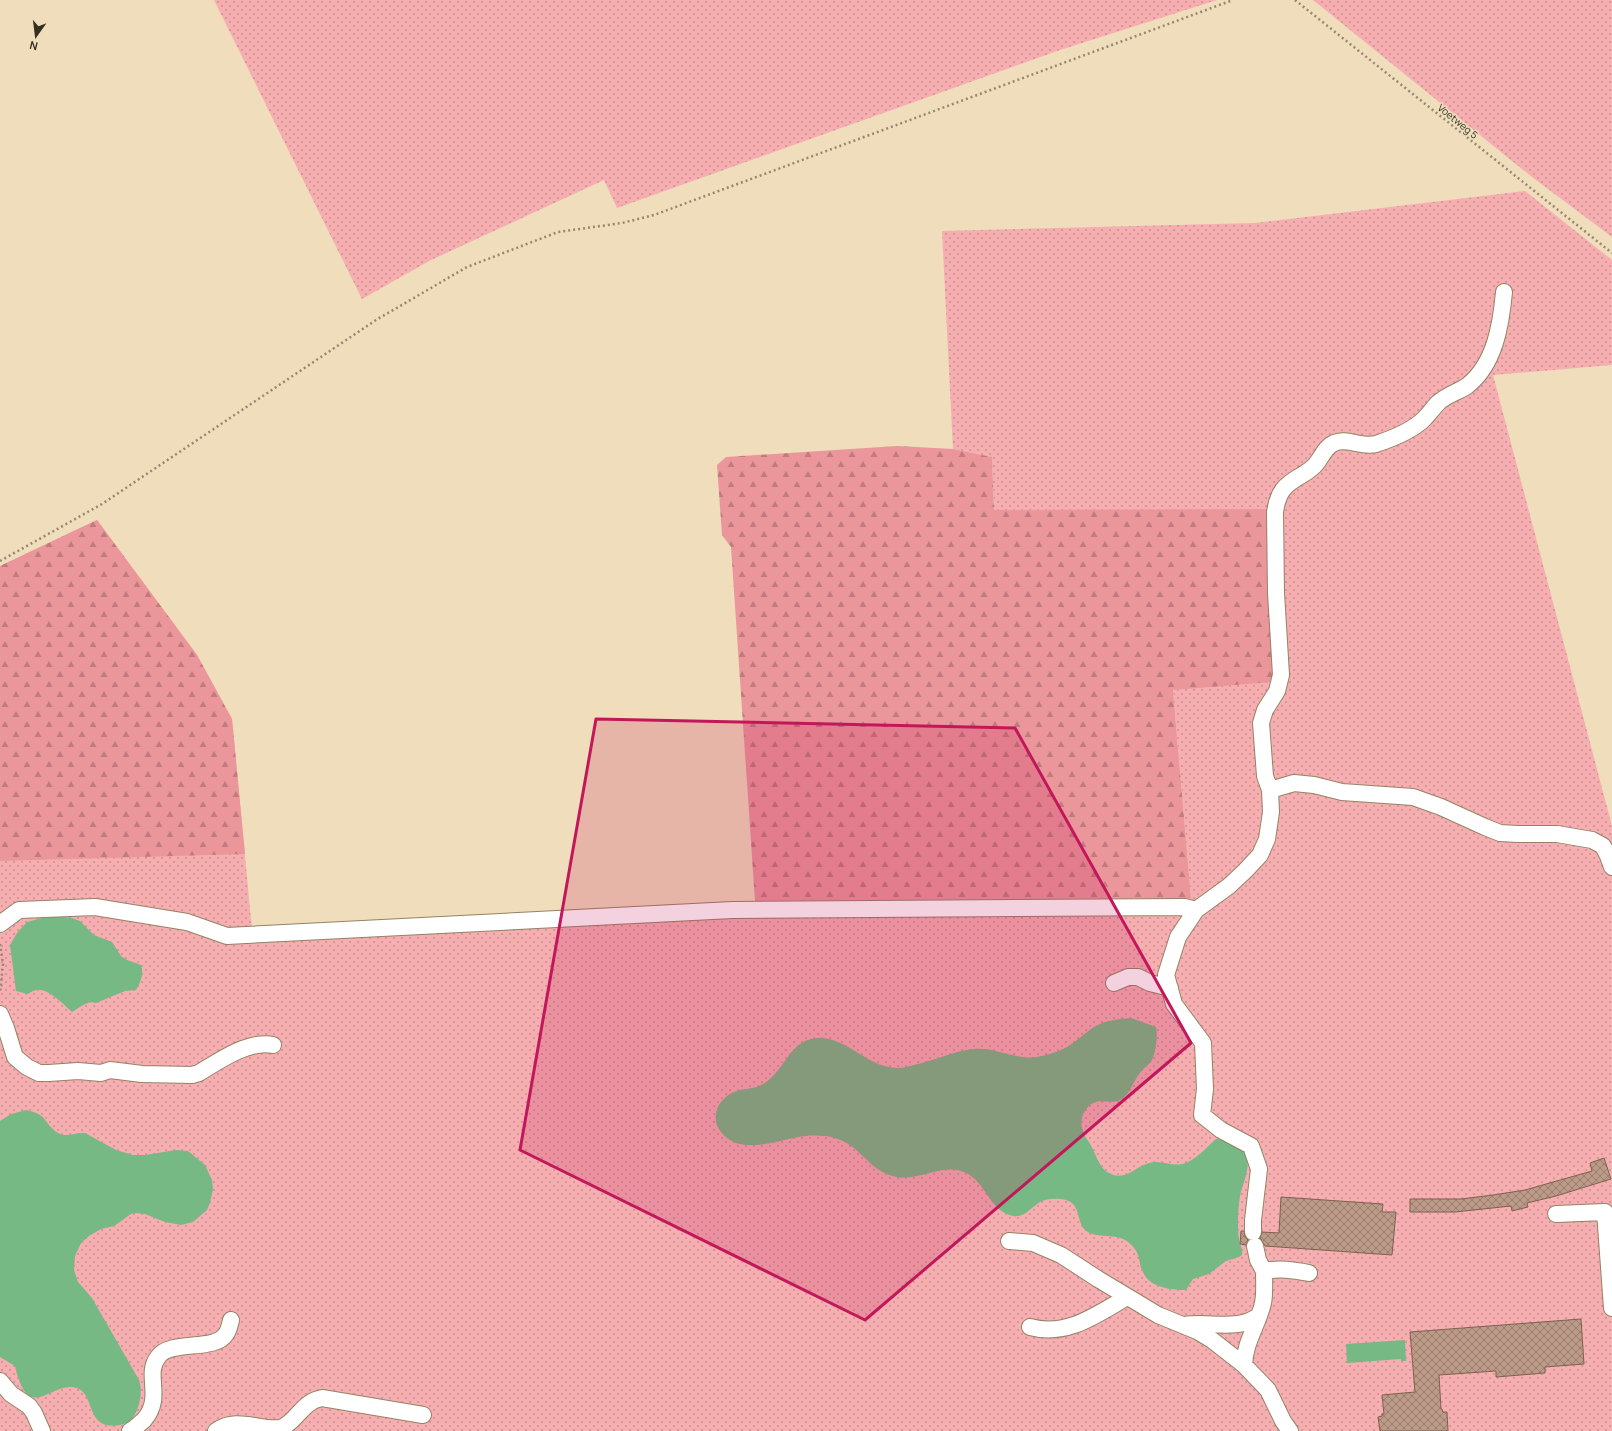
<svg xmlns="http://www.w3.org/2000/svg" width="1612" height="1431" font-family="Manrope,sans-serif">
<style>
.grass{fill:url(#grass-dots)}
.forest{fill:url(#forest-firs)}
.water{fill:#76b984}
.building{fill:url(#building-cross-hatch);stroke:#7f604f}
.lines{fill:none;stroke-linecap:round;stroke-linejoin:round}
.minor-casing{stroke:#948364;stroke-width:18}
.path{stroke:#958871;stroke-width:2.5;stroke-dasharray:2 3;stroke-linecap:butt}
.minor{stroke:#fff;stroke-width:16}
.marked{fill:#c2185b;fill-opacity:0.2;stroke:#c2185b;stroke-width:3;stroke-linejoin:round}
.labels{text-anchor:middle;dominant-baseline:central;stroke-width:3;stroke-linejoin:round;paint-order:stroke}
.street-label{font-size:10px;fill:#352e21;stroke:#efddbc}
</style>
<defs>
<pattern id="grass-dots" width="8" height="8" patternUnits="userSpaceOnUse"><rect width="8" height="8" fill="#f6aeb1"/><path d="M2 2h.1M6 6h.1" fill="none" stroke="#c88e90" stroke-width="1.8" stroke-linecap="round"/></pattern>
<pattern id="forest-firs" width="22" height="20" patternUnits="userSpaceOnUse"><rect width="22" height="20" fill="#eb969b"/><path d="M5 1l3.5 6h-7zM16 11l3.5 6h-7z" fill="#bf7b7e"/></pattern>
<pattern id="building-cross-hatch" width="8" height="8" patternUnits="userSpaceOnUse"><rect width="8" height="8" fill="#bc9a88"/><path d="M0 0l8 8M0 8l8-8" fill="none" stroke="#9a7e6f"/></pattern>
</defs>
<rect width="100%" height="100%" fill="#efddbc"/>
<path class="grass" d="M214,0H1217L1060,50L617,208L604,180L429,261L362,299Z
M1313,0H1612V237L1532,177Z
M1525,191L1612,260V365L1493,375L1612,826V1431H0V566L97,520L197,655L232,719L252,930L755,901L1191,898L1173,690L1270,510H994L992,457L953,449L942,231L1255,223Z"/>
<path class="forest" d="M897,446L953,449L992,457L994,510L1270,509L1273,682L1173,690L1191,898L755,901L731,547L722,535L717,465L726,457Z
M97,520L197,655L232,719L245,854L0,861V566Z"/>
<path class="water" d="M49,916L72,918L80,921L94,935L112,942L121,956L127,960L141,965C144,973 141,982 136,990L125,991L96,1003L90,1002L83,1005L72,1012C64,1005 48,988 37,990C34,990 31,992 28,994L16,991L10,945L17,933L27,922Z
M1131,1018L1156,1027C1158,1036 1156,1051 1152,1060C1149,1065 1143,1068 1140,1073C1133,1081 1130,1095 1120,1100C1107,1106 1096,1094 1085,1111C1078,1122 1082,1133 1089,1142C1095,1151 1098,1166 1107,1172C1125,1183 1134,1167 1149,1163C1164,1159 1173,1169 1188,1162C1198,1157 1207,1147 1216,1139C1222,1140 1229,1141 1234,1143C1258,1155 1244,1178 1240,1196C1239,1203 1238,1211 1238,1218C1238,1225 1238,1233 1239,1240C1240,1246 1243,1248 1242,1255L1239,1257L1226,1261L1209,1274L1193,1279L1186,1290C1173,1290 1151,1288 1144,1274C1137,1263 1143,1254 1128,1242C1116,1232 1094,1240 1084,1229C1075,1217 1082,1201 1060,1199C1054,1198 1045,1199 1040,1202C1031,1207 1025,1218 1013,1216C990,1211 987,1185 968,1174C946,1161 921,1181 897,1177C866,1172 862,1141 826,1136C820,1136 812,1135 806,1136C781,1138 741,1158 721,1132C710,1119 717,1100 732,1093C746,1086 755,1092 770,1079C784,1067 792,1043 811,1039C845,1032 866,1069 898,1068C903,1068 909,1066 914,1065C934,1061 953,1051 974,1049C995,1047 1015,1060 1036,1057C1048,1055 1061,1051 1070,1045C1079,1039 1087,1031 1096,1026C1107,1020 1119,1019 1131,1018Z
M26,1110C49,1115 43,1123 58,1133C66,1138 76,1132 85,1133L116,1150L133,1155H145L176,1150L188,1151L205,1165L212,1180L213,1189L210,1203L207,1210L193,1222L181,1225L165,1222L145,1214L136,1213L131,1214L114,1226L101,1229L89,1236L81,1243L75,1256L74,1270L78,1282L92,1298L139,1380C142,1389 141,1398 138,1407C135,1416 131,1423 120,1425C86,1431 95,1397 79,1389C53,1377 29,1428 15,1366L0,1357V1121L11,1114Z
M1405,1340L1406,1361H1401V1359L1347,1363L1346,1344Z"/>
<path class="building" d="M1604,1158L1611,1179L1556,1196L1527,1203L1528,1207L1512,1211L1511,1206L1455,1212H1410V1199H1461L1493,1195L1525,1190L1592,1171L1590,1163Z
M1281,1197L1383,1204L1382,1212H1396L1392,1255L1265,1246L1260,1238L1262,1232L1279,1233Z
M1241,1231H1244L1245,1236L1248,1240L1246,1245L1240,1244Z
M1581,1319L1584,1364L1545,1367V1373L1496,1377V1371L1439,1375L1441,1409H1442L1443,1412H1447L1448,1431H1380L1378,1417L1382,1416V1414H1384L1382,1395L1415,1392L1410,1332Z"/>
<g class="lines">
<g class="minor-casing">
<path id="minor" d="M1270,790L1294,783L1314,785L1342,792L1413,797L1441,807L1485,827L1500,833L1518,834H1557L1592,840L1603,846L1608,856L1612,867
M1196,910L1229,886L1245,871L1260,855L1267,839L1271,812L1270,790L1265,776L1261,723L1265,710L1277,691L1281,675L1276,593L1275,512C1278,492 1284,485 1302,475C1307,472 1312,469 1316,464C1322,457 1325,447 1334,443C1346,437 1362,448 1376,444C1391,439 1412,431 1424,419C1429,414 1433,408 1438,403C1446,395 1458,392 1467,386C1495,364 1501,325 1504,292
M0,924L19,910L95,907L187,922L227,936L732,910L1185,907L1196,910L1178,937L1166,975L1174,1004L1203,1043L1205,1089L1202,1115L1221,1130L1251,1146L1259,1169L1253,1220V1232
M1114,983L1128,977H1138L1150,983L1170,988
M0,1014L6,1028L15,1057L27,1067L39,1073H49L78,1071L101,1073L110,1070L142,1074L192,1075L199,1073C220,1060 249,1040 273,1045
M1556,1214L1605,1212L1612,1308
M1009,1241L1033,1243L1061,1255L1098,1279L1158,1315L1197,1331L1212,1340L1244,1365L1268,1390L1283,1421L1290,1431
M1255,1246L1258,1260L1264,1271C1280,1268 1293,1270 1309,1273
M1185,1325C1209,1321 1236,1331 1257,1317
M1030,1327C1067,1337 1096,1315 1127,1297
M1244,1365C1245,1341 1258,1325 1263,1303C1265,1293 1264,1282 1264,1271
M0,1381L11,1394L29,1406L34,1413L42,1431
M130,1431C136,1428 139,1424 144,1420C164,1397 144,1375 158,1357C171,1339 215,1352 226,1334C229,1330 230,1324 231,1320
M216,1431C237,1416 259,1431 281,1428C298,1421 301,1402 322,1398L423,1415"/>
</g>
<path class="path" d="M1295,0L1612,253
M0,561L102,504L376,320L467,267L558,232L622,223L654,215L1233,0
M0,944L3,964L0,993"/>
<use href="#minor" class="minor"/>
</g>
<path class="marked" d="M596,719L1015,728L1191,1043L865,1320L520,1150Z"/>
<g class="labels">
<g class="street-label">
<text transform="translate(1458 121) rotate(39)">Voetweg 5</text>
</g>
</g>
<g transform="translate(36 36) rotate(194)" stroke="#efddbc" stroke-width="3" paint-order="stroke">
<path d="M0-3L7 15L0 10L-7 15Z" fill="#352e21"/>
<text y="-6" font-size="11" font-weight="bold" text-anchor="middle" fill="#352e21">N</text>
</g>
</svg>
